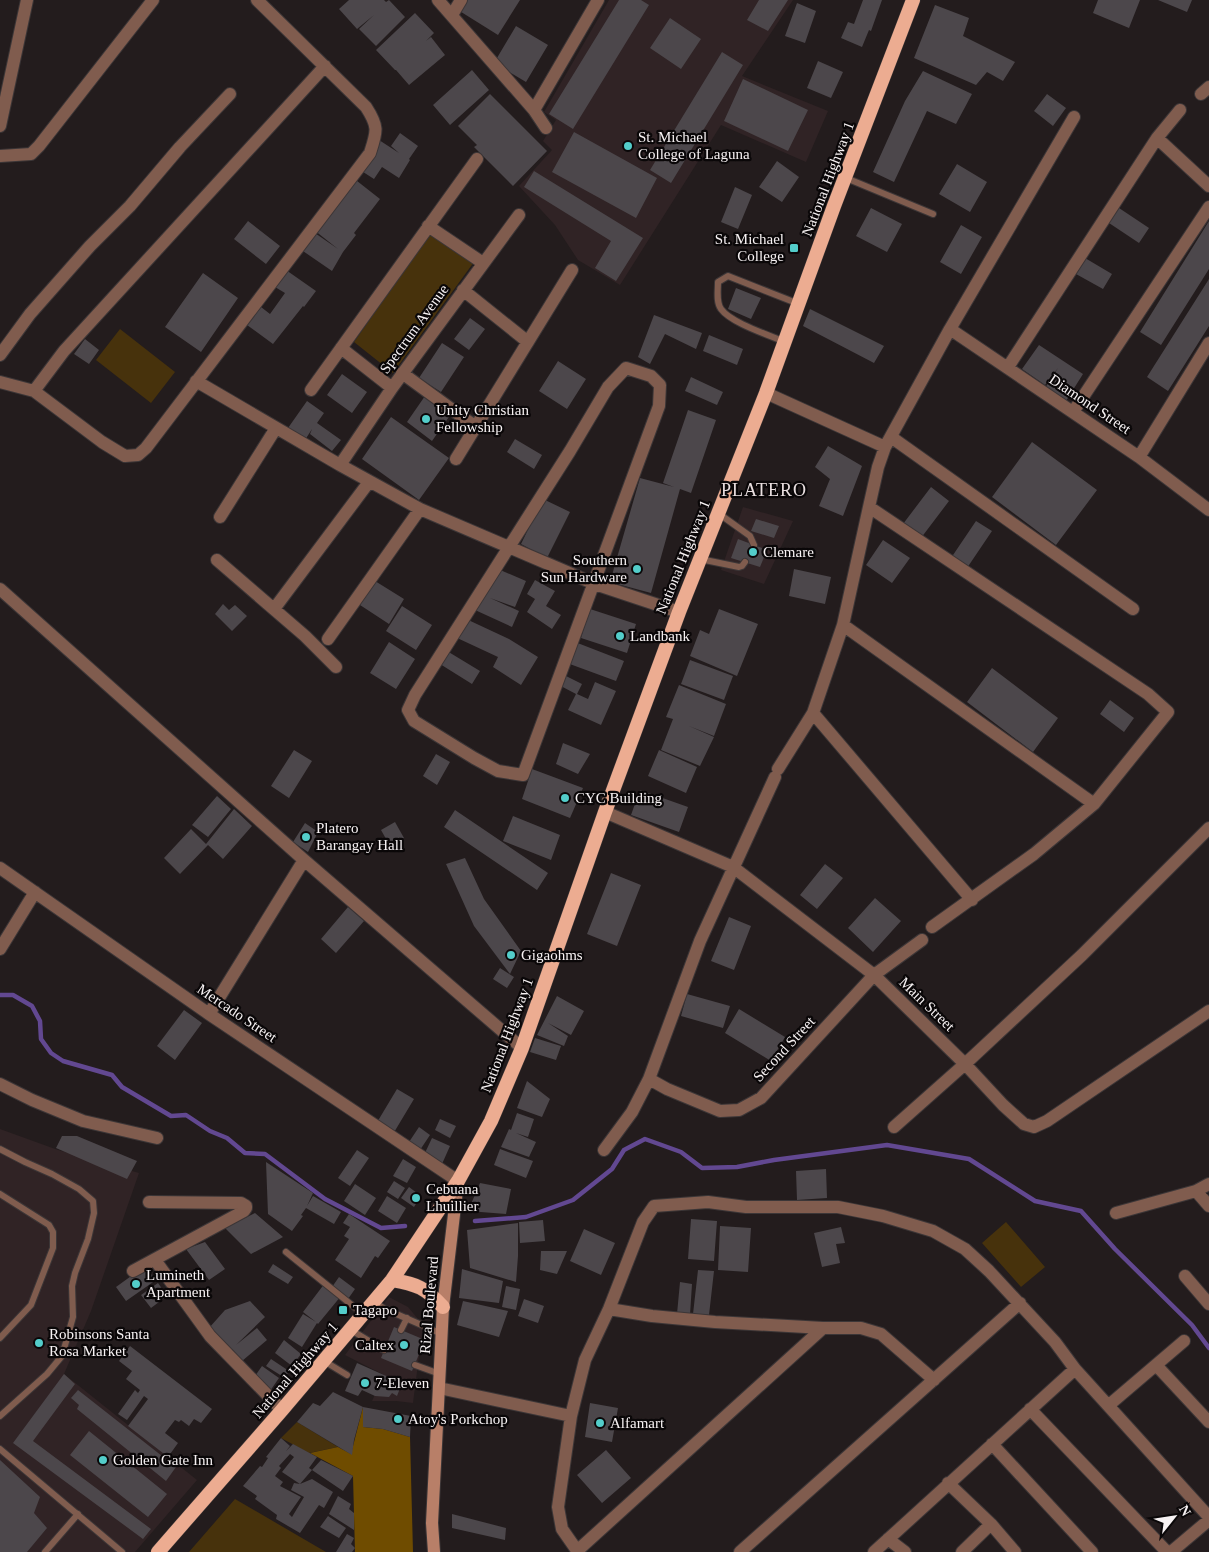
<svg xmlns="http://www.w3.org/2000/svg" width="1209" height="1552" font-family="Georgia,serif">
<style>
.built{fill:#302325}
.green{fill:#47320c}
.forest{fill:#6f4c00}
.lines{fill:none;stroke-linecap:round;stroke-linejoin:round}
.stream{stroke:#624891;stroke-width:4.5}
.building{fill:#4c474b}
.service-casing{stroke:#3c3637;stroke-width:8}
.minor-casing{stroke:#3c3637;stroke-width:14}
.secondary-casing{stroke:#3c3637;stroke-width:14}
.trunk-casing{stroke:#3c3637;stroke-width:15}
.service{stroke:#805c4e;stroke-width:6}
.minor{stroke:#805c4e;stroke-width:12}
.secondary{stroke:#b87f68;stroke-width:12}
.trunk{stroke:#ecac91;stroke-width:14}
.poi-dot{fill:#53cdca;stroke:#0a0708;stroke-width:2}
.labels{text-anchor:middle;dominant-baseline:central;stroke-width:4.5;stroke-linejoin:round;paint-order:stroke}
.poi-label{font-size:15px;fill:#f7f2f3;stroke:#0a0708;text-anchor:start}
.street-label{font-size:15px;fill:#f7f2f3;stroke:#0a0708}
.quarter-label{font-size:18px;letter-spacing:1px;fill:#e9dfe0;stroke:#0a0708}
</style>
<rect width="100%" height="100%" fill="#231c1d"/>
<path class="built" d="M609,0H793L742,76L828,111L806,162L721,125L620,285L578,260L555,225L519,186L552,150L543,141L556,120L544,112Z
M743,507L793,521L764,584L721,570Z
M0,1129L58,1150L139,1173L91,1311L64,1374L197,1480L135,1552H0Z
M389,1297L408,1307L423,1325L413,1403L396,1401H372L384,1375L345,1355Z"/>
<path class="green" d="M432,231L474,262L393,373L354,342Z
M120,329L175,372L151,403L96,360Z
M1006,1222L1045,1267L1021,1287L982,1243Z
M297,1422L338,1447L309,1453L281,1438Z
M235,1499L326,1552H189Z"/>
<path class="forest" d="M363,1407V1427L383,1429L410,1437L413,1552H355L353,1476L310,1453L338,1447L351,1454Z"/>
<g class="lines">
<path class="stream" d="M0,995H13L32,1006L40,1021L41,1039L51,1053L63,1061L112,1075L122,1087L171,1116L186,1115L210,1131L227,1138L245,1153L265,1154L325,1199L381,1228L405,1226
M475,1221L526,1217L573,1200L612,1169L624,1150L645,1139L681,1152L702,1168L737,1167L774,1160L887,1145L969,1159L1035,1201L1081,1211L1115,1249L1192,1325L1209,1348"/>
</g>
<path class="building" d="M349,0H384L386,2L389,0L405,17L376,46L359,29L374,15L357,29L339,9Z
M464,0H520L498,35L458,10Z
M619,0H641L649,5L573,129L549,114Z
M759,0H788L768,31L747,20Z
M863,0H882L871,31L869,30L862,47L841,38L848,22L854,24Z
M1098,0H1140L1129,28L1093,13Z
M1158,0H1192L1187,12Z
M797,3L816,11L805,43L785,36Z
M935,5L969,18L963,36L1015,62L1003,81L987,72L976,85L914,58Z
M415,13L434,33L426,41L431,37L445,55L409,85L396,70H395L376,50Z
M670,18L701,39L681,69L650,48Z
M516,26L548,45L526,82L494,63Z
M722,52L743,65L671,183L650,170Z
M818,61L843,72L831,98L807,88Z
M472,70L489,90L450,125L433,105Z
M923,71L972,94L956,124L927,111L894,182L873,172L905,101Z
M743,79L808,110L788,151L724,121Z
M490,94L547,151L513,186L474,147L477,145L458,126Z
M1047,94L1066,108L1053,126L1034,111Z
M574,132L657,178L636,218L552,172Z
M400,133L418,146L409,159L410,160L399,178L382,167L374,179L360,170L379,140L399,153L391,146Z
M777,161L799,177L782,202L759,187Z
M957,164L987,182L970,212L939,194Z
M534,171L643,238L616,281L595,268L611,241L524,187Z
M352,177L380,199L354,233L356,235L343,252L332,271L300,249L312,231L338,249L314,230Z
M735,187L752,195L738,229L721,222Z
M871,208L902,224L887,252L856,236Z
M1119,208L1149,228L1139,243L1109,223Z
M248,221L280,246L266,264L234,239Z
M1209,221V269L1161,345L1140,332Z
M961,225L982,237L961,274L940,262Z
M1085,258L1112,274L1103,289L1076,274Z
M286,270L316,291L304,307L303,306L273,344L247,325L261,307L270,314L285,293L275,287Z
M203,273L238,298L201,352L165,327Z
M1209,279V326L1168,391L1147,377Z
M736,288L761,298L751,319L728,309Z
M810,309L884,346L874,363L803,326Z
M654,315L702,333L696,349L665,334L650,364L638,357Z
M470,318L485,329L469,350L454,339Z
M709,335L743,349L737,365L703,351Z
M85,339L99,350L89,364L74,354Z
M442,343L464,357L441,392L419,378Z
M1039,345L1083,374L1066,401L1045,388L1058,368L1045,385L1022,369Z
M558,361L586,379L567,409L539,391Z
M342,374L367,392L352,413L327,395Z
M691,377L723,392L717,405L685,391Z
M425,396L451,414L432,441L407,422Z
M307,401L324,413L317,423L341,440L332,451L310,434L312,429L305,440L288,428Z
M688,410L716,420L691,493L680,489L651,593L610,582L640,478L674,487L663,483Z
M391,417L449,458L419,500L362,459Z
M515,439L542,455L534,469L507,452Z
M1032,442L1097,490L1056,545L992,497Z
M828,446L862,466L843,516L819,506L830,479L815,467Z
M931,487L949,501L921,538L903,524Z
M543,499L570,512L547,558L521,544Z
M756,519L779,526L774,538L751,531Z
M976,521L992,531L967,568L951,558Z
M738,539L767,550L760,567L731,558Z
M883,540L910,558L892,583L866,565Z
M498,569L526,581L515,607L490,598L519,611L512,627L475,610Z
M794,569L831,577L825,604L789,596Z
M535,580L555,591L546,606L561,615L552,629L527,612L535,599L527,594Z
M375,581L404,599L389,624L360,605Z
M223,604L229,610L235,605L247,616L232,631L215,614Z
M402,606L432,625L416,650L386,631Z
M590,609L636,624L627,653L581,638Z
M719,609L758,624L737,676L690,656L700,630L709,634Z
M464,618L509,639L538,657L521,685L493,667L498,657L455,637Z
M389,642L415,659L396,689L370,673Z
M575,642L624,661L616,681L567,663Z
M447,651L480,671L472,684L440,664Z
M690,660L733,676L724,700L681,684Z
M992,668L1058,718L1033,752L967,702Z
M562,674L582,684L577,694L588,699L595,682L616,691L601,725L568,710L576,694L557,684Z
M679,685L726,704L714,736L689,726L714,737L700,766L661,750L673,719L666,717Z
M1110,700L1134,718L1124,732L1100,714Z
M563,743L590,754L578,774L556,764Z
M294,750L312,761L289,798L271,786Z
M659,750L697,767L686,793L648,776Z
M436,754L450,762L437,785L423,776Z
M532,769L583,788L570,818L522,799Z
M640,790L688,807L679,832L631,815Z
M217,796L231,809L208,837L192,825Z
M234,809L252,826L223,859L208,845L180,874L164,858L191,829L206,844Z
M455,810L548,873L537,890L444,827Z
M513,816L560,835L551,860L503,841Z
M395,822L404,838L390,846L381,830Z
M305,823L318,832L308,852L293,842Z
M465,858L484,899L521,951L510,974L474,926L446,864Z
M825,864L843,878L817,909L800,895Z
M611,873L641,885L617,946L587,934Z
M875,898L901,921L873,952L848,928Z
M348,907L364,921L336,953L321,939Z
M729,917L751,926L734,970L711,961Z
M500,968L514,977L507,988L493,979Z
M687,994L730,1006L723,1028L681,1016Z
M557,996L584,1011L571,1035L548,1023L568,1036L564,1046L537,1035Z
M739,1009L785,1037L771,1061L725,1033Z
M184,1010L202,1023L175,1060L157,1046Z
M535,1038L561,1046L556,1060L530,1052Z
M527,1081L550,1099L542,1117L517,1108Z
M397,1089L414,1099L393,1134L376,1124Z
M517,1113L534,1119L528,1137L516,1133L536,1142L529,1157L501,1147L509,1129L511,1130Z
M440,1119L456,1126L450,1138L435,1130Z
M419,1127L430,1135L420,1150L409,1142Z
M62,1136H77L137,1161L127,1179L56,1148Z
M432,1138L450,1146L442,1164L424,1155Z
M500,1149L533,1161L526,1178L494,1165Z
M357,1150L369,1158L350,1186L338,1178Z
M403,1159L416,1167L407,1183L393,1176Z
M266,1162L313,1193L307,1206L313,1196L341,1212L334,1224L306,1208L301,1215L303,1216L292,1231L268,1214Z
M826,1169L827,1198L797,1200L796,1171Z
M394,1181L405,1188L398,1199L387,1192Z
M480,1183L511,1189L506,1214L468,1211Z
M355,1184L376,1198L365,1215L344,1201Z
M409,1187L421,1196L414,1207L401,1198Z
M387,1196L406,1208L397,1223L378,1211Z
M255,1213L283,1237L251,1254L225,1228Z
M349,1214L390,1241L378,1258L375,1256L361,1278L335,1260L349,1239L344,1236L350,1227L343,1223Z
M691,1219L717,1221L714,1261L688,1259Z
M543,1220L545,1241L520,1243L519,1222Z
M518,1223V1256L516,1282L470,1268L467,1230Z
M720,1226L751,1228L748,1272L718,1270Z
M841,1227L845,1243L836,1244L840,1263L822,1267L814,1233Z
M584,1229L615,1243L601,1275L570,1261Z
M205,1242L225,1269L209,1280L186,1249Z
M541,1251H567L557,1274L540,1270Z
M273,1264L293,1277L288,1284L268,1272Z
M145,1266L156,1280L126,1301L116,1287Z
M462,1269L503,1281L499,1303L459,1298Z
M698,1270L714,1271L709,1315L693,1314Z
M339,1277L355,1289L348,1299L332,1287Z
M680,1282L692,1284L690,1315L677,1314Z
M158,1283L167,1296L151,1308L141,1295Z
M325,1283L341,1296L318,1324L317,1323L302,1347L288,1338L303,1314L316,1322L303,1312Z
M506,1286L520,1289L516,1310L502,1307Z
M524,1299L544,1306L538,1323L518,1316Z
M250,1301L265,1317L236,1345L257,1328L267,1340L242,1361L232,1349L230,1350L209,1328L225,1310Z
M463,1301L508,1311L499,1337L457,1325Z
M394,1327L425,1340L412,1371L381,1358Z
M284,1340L301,1354L292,1366L275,1353Z
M130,1346L212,1409L201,1423L194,1419L189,1426L181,1420L179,1422L175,1420L165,1433L178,1443L168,1457L128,1426L148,1399L144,1396L127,1420L118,1414L135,1390L138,1393L140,1390L126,1379L132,1371L119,1361Z
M271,1359L289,1371L285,1378L266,1366Z
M357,1363L402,1383L397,1396L392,1393L389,1397L375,1396L362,1390L358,1396L345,1391Z
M262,1366L279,1378L270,1391L253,1379Z
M64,1374L75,1384L33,1441L151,1529L143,1539L13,1443Z
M78,1390L176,1467L166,1481L77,1409L79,1405L71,1398Z
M333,1392L363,1407L411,1416L410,1437L383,1429L363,1427V1407L354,1440L352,1455L297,1422L313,1403L320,1406Z
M590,1403L618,1408L612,1442L585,1437Z
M89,1431L167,1494L148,1517L70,1455Z
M281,1438L290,1446L286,1451L293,1444L317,1457L309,1468L312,1470L300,1484L282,1472L294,1457L290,1454L279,1466L281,1468L275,1476L283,1482L280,1486L301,1497L289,1514L292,1517L304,1497L291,1490L294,1483L300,1484L312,1479L333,1492L324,1508L319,1505L300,1533L276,1519L277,1515L255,1499L257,1496L243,1486L260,1466L262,1467L268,1458L266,1457Z
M606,1450L631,1478L602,1503L577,1475Z
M0,1460L40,1497L34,1513L47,1528L27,1552H0Z
M321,1460L353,1476L343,1491L312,1470Z
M338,1496L351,1504L349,1509L354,1513V1530L329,1514Z
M452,1514L506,1528L505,1540L452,1528Z
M328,1516L346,1528L339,1538L320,1527Z
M347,1534L354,1538L351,1544L355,1548L352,1552H336Z"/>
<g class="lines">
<g class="service-casing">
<path id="service" d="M846,178L933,214
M785,342C769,335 731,323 721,309C716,302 718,291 718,282L728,276L799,304
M718,513L750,536L754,545
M700,559L739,567L742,566L745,562
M0,1149L25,1162L52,1174L79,1189L93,1201L94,1213L88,1239L75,1273L72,1286L73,1317L62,1356L47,1374L0,1416
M0,1194L49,1225L53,1232V1248L31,1305L0,1338
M286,1252L363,1314
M374,1302L385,1309L442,1334
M351,1330L384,1350
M401,1330L407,1318
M324,1361L347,1375
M415,1365L440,1374
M0,1449L122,1552
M45,1552L78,1514"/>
</g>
<g class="minor-casing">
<path id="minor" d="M438,0L534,110L546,128
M452,15L461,0
M1201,94L1209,87
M534,110L598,0
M0,126L27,0
M1157,138L1209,186
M0,156L31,154L39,146L153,0
M428,226L483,263
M463,290L528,342
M950,329L1139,457L1209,510
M341,348L392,388
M0,355L30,314L90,246L130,206L180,147L230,94
M1008,367L1157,138L1180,110
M626,368L651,376L660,385L659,406L523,775L498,771L474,758L414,721L408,710L415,695L570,451L608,387Z
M402,373L476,427
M196,381L340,465L420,509L595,584L679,612
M0,382L34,391L102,442L125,456L138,455L146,448L370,153C377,131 379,127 366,107L257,0
M311,390L477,159
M34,391L64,351L325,66
M766,393L885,447
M1073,412L1209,207
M891,437L1133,609
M1139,457L1209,343
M456,459L572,270
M340,465L392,388L519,215
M869,507L1148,694L1168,712L1094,804L1034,854L932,927
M220,517L276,428
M217,560L305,636L336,667
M0,589L304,860L522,1048
M274,609L369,482
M843,625L1094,804
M328,639L420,509
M813,713L972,900
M778,769L813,713L843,625L869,507L878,467L885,447L950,329L1074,117
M605,812L733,867L874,975L965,1064L1003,1105L1024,1124L1034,1127L1047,1121L1209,1011
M0,868L209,1014L458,1181
M0,949L35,892
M209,1014L304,860
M649,1079L667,1089L720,1111L739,1110L761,1098L874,975L922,940
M0,1084L32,1100L83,1121L157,1138
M894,1127L965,1064L1082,955L1209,828
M604,1150L632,1112L649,1079L700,941L775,777
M1196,1191L1209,1206
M1116,1213L1196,1191L1209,1184
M155,1260L210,1336L282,1410
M133,1271L244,1211L246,1208V1206L241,1203L149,1202
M1185,1276L1209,1304
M609,1309L652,1316L715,1322L823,1328H861L881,1334L934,1380
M1156,1365L1209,1422
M439,1388L571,1416
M1109,1405L1184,1341
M1030,1409L1167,1552
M992,1444L1092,1552
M948,1483L991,1524L1015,1552
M888,1539L905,1552
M577,1551L823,1328
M578,1552L562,1529L558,1507L571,1416L585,1360L609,1309L643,1222L654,1206L708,1202L746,1207H838L883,1216L933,1231L965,1249L989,1271L1055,1342L1075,1369L1209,1517
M740,1552L1020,1303
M874,1552L1075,1369
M962,1552L991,1524
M1171,1552L1209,1520"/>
</g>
<g class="secondary-casing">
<path id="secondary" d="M434,1552L432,1523L443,1307L458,1181"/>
</g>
<g class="trunk-casing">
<path id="trunk" d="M392,1280C417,1284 426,1288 443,1307
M158,1552L282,1410L392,1280L458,1181L491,1121L522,1048L605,812L679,612L766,393L834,206L913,0"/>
</g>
<use href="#service" class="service"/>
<use href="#minor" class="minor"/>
<use href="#secondary" class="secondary"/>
<use href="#trunk" class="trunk"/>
</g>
<g class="poi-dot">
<circle cx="628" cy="146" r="5"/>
<rect x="789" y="243" width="10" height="10" rx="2.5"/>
<circle cx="426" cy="419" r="5"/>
<circle cx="753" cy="552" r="5"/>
<circle cx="637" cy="569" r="5"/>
<circle cx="620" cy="636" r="5"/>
<circle cx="565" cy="798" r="5"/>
<circle cx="306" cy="837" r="5"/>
<circle cx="511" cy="955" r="5"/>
<circle cx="416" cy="1198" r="5"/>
<circle cx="136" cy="1284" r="5"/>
<rect x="338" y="1305" width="10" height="10" rx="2.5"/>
<circle cx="39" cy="1343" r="5"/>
<circle cx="404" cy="1345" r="5"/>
<circle cx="365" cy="1383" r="5"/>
<circle cx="398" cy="1419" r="5"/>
<circle cx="600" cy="1423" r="5"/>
<circle cx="103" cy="1460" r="5"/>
</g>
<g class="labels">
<g class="poi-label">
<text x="638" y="137">St. Michael<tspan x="638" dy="17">College of Laguna</tspan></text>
<text x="784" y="239" text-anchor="end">St. Michael<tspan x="784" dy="17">College</tspan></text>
<text x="436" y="410">Unity Christian<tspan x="436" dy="17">Fellowship</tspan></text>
<text x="763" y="552">Clemare</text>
<text x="627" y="560" text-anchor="end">Southern<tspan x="627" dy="17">Sun Hardware</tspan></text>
<text x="630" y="636">Landbank</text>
<text x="575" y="798">CYC Building</text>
<text x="316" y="828">Platero<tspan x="316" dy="17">Barangay Hall</tspan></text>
<text x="521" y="955">Gigaohms</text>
<text x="426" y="1189">Cebuana<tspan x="426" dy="17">Lhuillier</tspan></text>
<text x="146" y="1275">Lumineth<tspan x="146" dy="17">Apartment</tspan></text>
<text x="353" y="1310">Tagapo</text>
<text x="49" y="1334">Robinsons Santa<tspan x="49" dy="17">Rosa Market</tspan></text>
<text x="394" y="1345" text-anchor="end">Caltex</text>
<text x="375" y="1383">7-Eleven</text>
<text x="408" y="1419">Atoy's Porkchop</text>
<text x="610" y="1423">Alfamart</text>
<text x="113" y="1460">Golden Gate Inn</text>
</g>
<g class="street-label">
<text transform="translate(828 179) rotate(-69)">National Highway 1</text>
<text transform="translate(414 329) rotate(-54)">Spectrum Avenue</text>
<text transform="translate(1090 404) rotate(34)">Diamond Street</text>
<text transform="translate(683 557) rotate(-68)">National Highway 1</text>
<text transform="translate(927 1004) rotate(44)">Main Street</text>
<text transform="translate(237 1013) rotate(34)">Mercado Street</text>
<text transform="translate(507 1035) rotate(-69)">National Highway 1</text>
<text transform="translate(784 1049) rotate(-47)">Second Street</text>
<text transform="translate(429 1305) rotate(-85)">Rizal Boulevard</text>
<text transform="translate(295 1370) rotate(-49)">National Highway 1</text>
</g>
<g class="quarter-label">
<text x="764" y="490">PLATERO</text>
</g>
</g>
<g transform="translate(1174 1517) rotate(60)" stroke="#0a0708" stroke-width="4" paint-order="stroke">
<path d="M0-4L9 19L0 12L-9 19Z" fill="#f7f2f3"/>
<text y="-8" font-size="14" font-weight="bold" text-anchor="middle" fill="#f7f2f3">N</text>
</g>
</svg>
